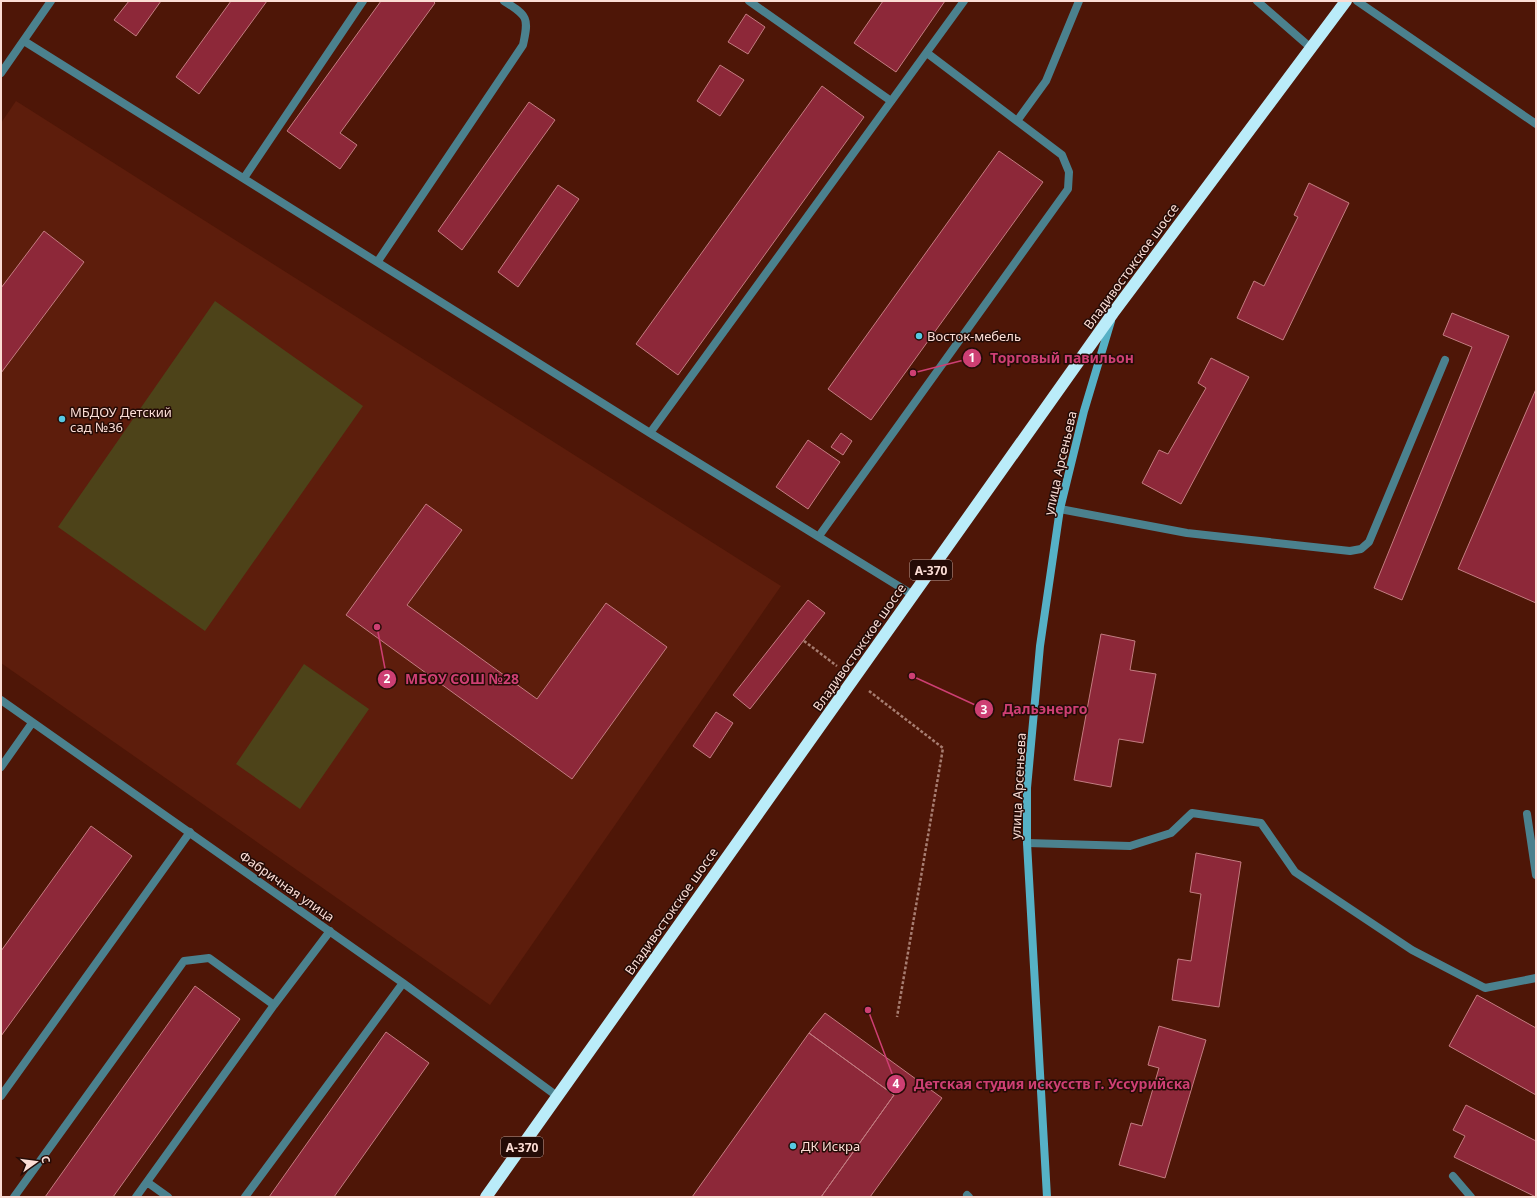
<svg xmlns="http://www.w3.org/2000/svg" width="1537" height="1198" font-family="'Noto Sans',sans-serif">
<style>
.built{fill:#5d1d0c}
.green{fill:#4d4319}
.building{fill:#8d2839;stroke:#c37c81}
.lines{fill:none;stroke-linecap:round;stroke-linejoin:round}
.path{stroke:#a77d71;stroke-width:2.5;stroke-dasharray:3 2;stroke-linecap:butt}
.lane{stroke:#4b818e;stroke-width:8}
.street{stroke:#4b818e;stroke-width:8}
.secondary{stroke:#56b1c6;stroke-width:8}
.highway{stroke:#baecf9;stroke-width:12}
.poi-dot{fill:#57c9e3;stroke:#240b06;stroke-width:1.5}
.labels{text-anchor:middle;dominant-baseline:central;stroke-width:3;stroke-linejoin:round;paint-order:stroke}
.shield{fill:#240b06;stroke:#ba9e97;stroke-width:1}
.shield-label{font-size:12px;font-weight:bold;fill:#fbddd5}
.street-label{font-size:13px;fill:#fbddd5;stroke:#240b06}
.poi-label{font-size:13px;fill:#fbddd5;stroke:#240b06;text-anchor:start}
.leader{fill:none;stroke:#cd3f73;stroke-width:1.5}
.callout-dot{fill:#cd3f73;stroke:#240b06;stroke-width:1.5}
.mark-label{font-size:12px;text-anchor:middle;font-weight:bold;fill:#fff}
.callout-label{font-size:14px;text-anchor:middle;font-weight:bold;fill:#cd3f73;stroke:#240b06;stroke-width:3;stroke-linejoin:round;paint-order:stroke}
</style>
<rect width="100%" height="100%" fill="#4e1607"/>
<path class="built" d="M16,101L781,586L490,1005L1,663V123Z"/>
<path class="green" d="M215,301L363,406L205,631L58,527Z
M304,664L369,709L300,809L236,764Z"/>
<path class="building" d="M129,1H161L136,36L114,20Z
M231,1H267L199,94L176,77Z
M381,1H433L435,3L340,133L357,145L340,169L287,131Z
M883,1H945L896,72L854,43Z
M746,14L765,27L748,54L728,42Z
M720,65L744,80L720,116L697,101Z
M822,86L864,117L678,375L636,344Z
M529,102L555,120L462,250L438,231Z
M999,151L1043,182L871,420L828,389Z
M1309,183L1349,203L1283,340L1237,318L1254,281L1264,286L1298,217L1294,215Z
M558,185L579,199L518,287L498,272Z
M44,231L84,262L1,373V288Z
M1452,313L1509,336L1402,600L1374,588L1472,347L1443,335Z
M1211,358L1249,377L1181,504L1142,483L1159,450L1168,454L1206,388L1198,383Z
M1536,389V603L1458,569Z
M841,433L852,441L843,455L831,447Z
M808,440L840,462L808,509L776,487Z
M426,504L462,530L407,605L537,699L606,603L667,647L572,779L346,615Z
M808,600L825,613L750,709L733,695Z
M1101,634L1135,641L1130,670L1156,674L1143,743L1119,739L1111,787L1074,780Z
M716,712L733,723L710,758L693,746Z
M91,826L132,856L1,1036V951Z
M1196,853L1241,862L1219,1007L1172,1000L1178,959L1191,961L1201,894L1190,892Z
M195,986L240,1019L113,1197H45Z
M1477,995L1536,1028V1095L1449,1046Z
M825,1013L942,1098L870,1197H821L894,1095L809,1033Z
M1159,1026L1206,1040L1165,1178L1119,1165L1131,1123L1142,1126L1159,1068L1148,1065Z
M386,1032L429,1063L334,1197H269Z
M809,1033L894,1095L821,1197H692Z
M1466,1105L1536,1141V1197L1454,1157L1465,1136L1453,1130Z"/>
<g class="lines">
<path class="path" d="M804,641L837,666
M869,691L943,748L897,1017"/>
<path class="lane" d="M749,1L891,101
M1357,1L1536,124
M24,41L650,433L913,595
M927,53L1017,121
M1,73L51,1
M244,178L363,1
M378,261L523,45C529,18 528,16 504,1
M650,433L964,1
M1060,509L1187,533L1350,551L1361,549L1369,542L1445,360
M819,536L1068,189L1069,172L1062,155L1017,121L1046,81L1079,1
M1,700L403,983L557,1096
M1,767L32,723
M1527,814L1536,875
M1027,843L1130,846L1171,833L1192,813L1261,823L1295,872L1412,950L1485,988L1536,978
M1,1096L190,832
M1453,1176L1471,1197
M147,1182L168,1197
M967,1195L969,1197
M14,1197L184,961L209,958L274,1005
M136,1197L274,1005L330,931
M245,1197L403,983"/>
<path class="street" d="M1257,1L1311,48"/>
<path class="secondary" d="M1047,1197L1027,843V788L1040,646L1060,509L1084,411L1111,321"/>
<path class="highway" d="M486,1197L1113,313L1346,1"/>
</g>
<g class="poi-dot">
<circle cx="919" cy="336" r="4"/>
<circle cx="62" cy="419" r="4"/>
<circle cx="793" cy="1146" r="4"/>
</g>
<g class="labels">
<g class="shield">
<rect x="910" y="560" width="42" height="20" rx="3"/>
<rect x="501" y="1137" width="42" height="20" rx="3"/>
</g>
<g class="shield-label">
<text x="931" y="570">А-370</text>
<text x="522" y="1147">А-370</text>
</g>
<g class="street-label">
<text transform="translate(1131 266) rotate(-54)">Владивостокское шоссе</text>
<text transform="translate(1060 463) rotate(-77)">улица Арсеньева</text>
<text transform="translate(859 647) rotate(-55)">Владивостокское шоссе</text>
<text transform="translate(1018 786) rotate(-87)">улица Арсеньева</text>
<text transform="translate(287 886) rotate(35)">Фабричная улица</text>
<text transform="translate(671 911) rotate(-55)">Владивостокское шоссе</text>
</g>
<g class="poi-label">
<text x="927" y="336">Восток-мебель</text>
<text x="70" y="412">МБДОУ Детский<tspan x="70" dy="15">сад №36</tspan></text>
<text x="801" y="1146">ДК Искра</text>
</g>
</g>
<path class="leader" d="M913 373L972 358M377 627L387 679M912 676L984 709M868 1010L896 1084"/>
<g class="callout-dot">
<circle cx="913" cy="373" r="4"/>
<circle cx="377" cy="627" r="4"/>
<circle cx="912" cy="676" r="4"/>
<circle cx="868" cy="1010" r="4"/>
<circle cx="972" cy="358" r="10"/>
<circle cx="387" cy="679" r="10"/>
<circle cx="984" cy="709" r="10"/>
<circle cx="896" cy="1084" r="10"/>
</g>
<g class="mark-label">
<text x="972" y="362">1</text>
<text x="387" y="683">2</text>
<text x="984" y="714">3</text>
<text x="896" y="1088">4</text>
</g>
<g class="callout-label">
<text x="1062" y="363">Торговый павильон</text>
<text x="462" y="684">МБОУ СОШ №28</text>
<text x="1045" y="714">Дальэнерго</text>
<text x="1052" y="1089">Детская студия искусств г. Уссурийска</text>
</g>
<rect width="1537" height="1198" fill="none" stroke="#fbddd5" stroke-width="4"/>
<g transform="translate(36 1162) rotate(76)" stroke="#240b06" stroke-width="3" paint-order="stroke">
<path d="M0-3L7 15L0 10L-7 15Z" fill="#fbddd5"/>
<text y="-6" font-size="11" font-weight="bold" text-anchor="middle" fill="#fbddd5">С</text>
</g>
</svg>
